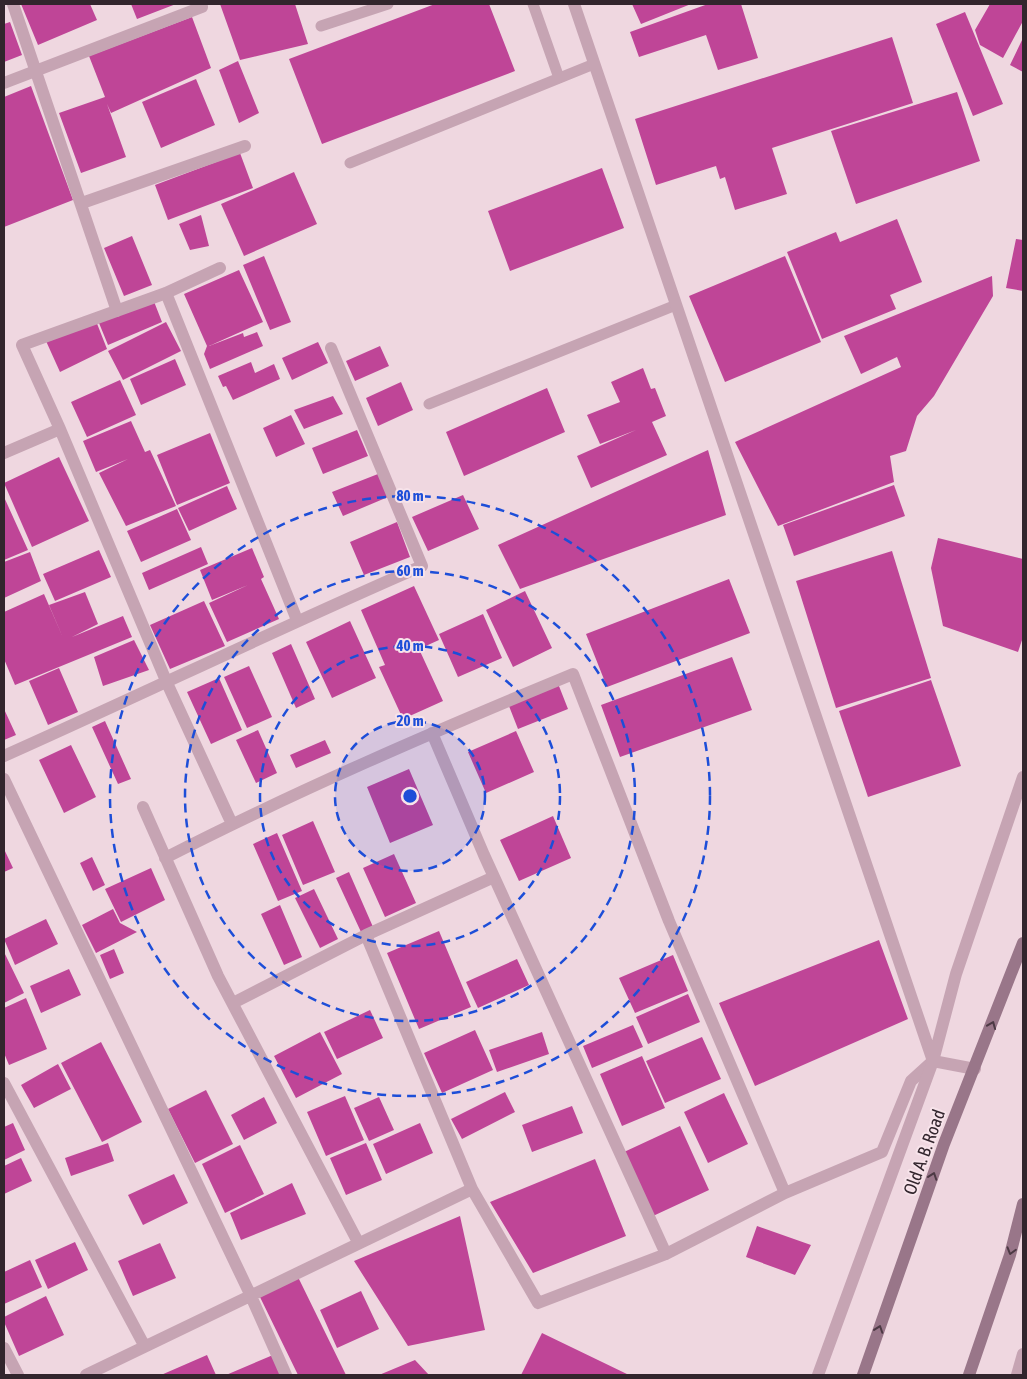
<svg xmlns="http://www.w3.org/2000/svg" width="1027" height="1379" font-family="'Asap Condensed',sans-serif">
<style>
.building{fill:#bf4597}
.lines{fill:none;stroke-linecap:round;stroke-linejoin:round}
.service{stroke:#c6a4b3;stroke-width:11}
.minor{stroke:#c6a4b3;stroke-width:12}
.tertiary{stroke:#c6a4b3;stroke-width:12}
.secondary{stroke:#997689;stroke-width:12}
.oneway{stroke:#4c3944}
.ring{fill:none;stroke:#1d4ed8;stroke-width:2.5;stroke-dasharray:9 6}
.labels{text-anchor:middle;dominant-baseline:central;stroke-width:4;stroke-linejoin:round;paint-order:stroke}
.street-label{font-size:18px;fill:#32252d;stroke:#f7e3ea}
.centre{fill:#1d4ed8;stroke:#f7e3ea;stroke-width:2.5}
.ring-label{font-size:15px;text-anchor:middle;font-weight:bold;fill:#1d4ed8;stroke:#f7e3ea;stroke-width:4;stroke-linejoin:round;paint-order:stroke}
</style>
<rect width="100%" height="100%" fill="#efd7e0"/>
<path class="building" d="M21,4H90L97,20L38,45Z
M131,4H176L137,19Z
M220,4H295L308,44L240,60Z
M435,4H489L515,71L322,144L289,59Z
M632,4H691L641,24Z
M708,4H741L758,58L718,70L706,35L639,57L630,32Z
M990,4H1023V21L1003,58L980,45L975,30Z
M965,12L1003,104L973,116L936,24Z
M192,17L211,68L111,113L107,104L126,157L81,173L59,113L105,97L89,56Z
M10,22L22,55L4,62V24Z
M892,37L913,103L772,148L787,194L735,210L725,177L720,179L716,166L656,185L635,119Z
M1023,38V72L1010,65Z
M238,61L259,113L239,123L219,70Z
M196,79L215,125L161,148L142,102Z
M31,86L73,200L4,227V97Z
M957,92L980,161L856,204L831,131Z
M240,153L253,188L168,220L155,185Z
M602,168L624,228L510,271L488,211Z
M294,172L317,224L244,256L221,204Z
M201,215L209,246L190,250L179,224Z
M897,219L922,282L890,295L896,309L822,339L787,252L836,232L840,242Z
M132,236L152,285L124,296L104,248Z
M1016,239L1023,240V291L1006,288Z
M264,256L291,322L270,330L243,265Z
M785,256L821,342L725,382L689,296Z
M239,270L263,322L209,346L243,333L244,337L257,332L263,346L210,369L204,354L207,346L184,294Z
M992,276L993,296L934,396L917,416L906,451L890,456L894,482L778,526L735,442L901,367L897,357L861,374L844,336Z
M153,299L162,322L108,345L99,323Z
M96,321L107,349L60,372L46,341Z
M166,322L181,351L123,380L108,351Z
M318,342L328,363L292,380L282,358Z
M380,346L389,366L355,381L346,361Z
M175,359L186,385L141,405L130,379Z
M251,362L255,373L274,364L280,379L233,400L226,386L223,387L218,376Z
M643,368L651,389L655,388L666,416L652,422L667,455L591,488L577,456L636,430L600,444L587,415L620,402L611,382Z
M120,380L136,415L87,437L71,402Z
M401,382L413,410L378,426L366,398Z
M547,388L565,432L464,476L446,432Z
M333,396L343,414L304,429L294,410Z
M291,415L305,444L276,457L263,428Z
M131,421L145,452L150,450L176,506L126,526L99,473L128,459L96,472L83,441Z
M357,430L368,456L323,474L312,448Z
M210,433L230,483L177,505L157,455Z
M708,450L726,515L520,589L498,545Z
M59,457L89,521L32,547L4,483Z
M378,474L388,497L343,516L332,492Z
M894,485L905,516L794,556L783,525Z
M227,486L237,509L189,531L178,508Z
M463,495L479,529L428,551L412,517Z
M4,497L28,550L4,560Z
M177,509L191,540L141,562L127,531Z
M397,522L410,557L364,575L350,542Z
M938,538L1023,559V637L1018,652L943,626L931,568Z
M201,547L208,564L149,590L142,573Z
M252,548L264,577L261,579L279,619L227,642L209,603L248,585L212,600L200,570Z
M99,550L111,577L55,601L43,574Z
M892,551L931,678L836,708L796,581Z
M30,552L41,581L4,598V562Z
M729,579L750,633L607,687L586,634Z
M414,586L439,640L419,649L443,701L403,719L379,667L385,665L361,610Z
M525,591L552,648L513,667L486,610Z
M85,592L98,624L72,637L123,616L132,637L15,685L4,659V612L44,594L64,640L49,605Z
M204,601L225,646L170,669L150,625Z
M483,614L502,658L458,677L439,634Z
M350,621L376,678L332,698L306,642Z
M134,640L149,670L103,686L94,657Z
M291,644L315,699L296,708L272,653Z
M732,657L752,710L620,757L601,705Z
M249,666L272,717L247,728L224,677Z
M59,668L78,712L48,725L29,681Z
M219,678L242,730L211,744L187,692Z
M931,680L961,766L868,797L839,711Z
M557,681L568,709L518,729L507,701Z
M4,709L16,735L4,740Z
M105,721L131,779L118,784L92,727Z
M258,730L277,773L256,783L236,740Z
M516,731L534,772L486,793L468,752Z
M325,740L331,753L296,768L290,755Z
M71,745L96,797L64,813L39,760Z
M409,769L433,825L390,843L367,787Z
M553,816L571,858L519,881L500,840Z
M313,821L335,872L303,885L282,835Z
M277,833L302,891L278,901L253,844Z
M4,849L13,868L4,872Z
M394,854L416,903L385,917L363,868Z
M92,857L105,885L93,891L80,863Z
M151,868L165,900L121,922L105,889Z
M349,872L373,927L361,932L336,878Z
M314,889L338,939L320,948L295,898Z
M280,905L302,957L284,965L261,914Z
M113,909L120,923L137,932L96,953L82,925Z
M46,919L58,944L15,965L4,939Z
M439,931L471,1007L419,1029L387,953Z
M879,940L908,1019L755,1086L719,1003Z
M114,949L124,973L110,979L100,955Z
M4,952L24,993L4,1003Z
M673,955L688,991L635,1013L619,978Z
M517,959L529,985L478,1008L466,982Z
M69,969L81,995L41,1013L30,986Z
M688,994L700,1022L648,1044L636,1017Z
M26,998L47,1049L9,1065L4,1053V1008Z
M370,1010L383,1038L337,1059L324,1032Z
M633,1025L643,1047L592,1068L583,1046Z
M475,1030L493,1070L442,1093L424,1053Z
M320,1032L342,1074L296,1098L274,1056Z
M542,1032L549,1054L497,1072L489,1050Z
M702,1037L721,1079L665,1103L646,1061Z
M101,1042L142,1122L102,1142L61,1063Z
M642,1056L665,1108L622,1126L600,1074Z
M58,1064L71,1089L34,1108L21,1085Z
M206,1090L233,1144L195,1163L168,1109Z
M505,1092L515,1112L462,1139L451,1119Z
M724,1093L748,1144L708,1163L684,1112Z
M345,1096L364,1140L326,1156L307,1112Z
M264,1097L277,1123L244,1140L231,1115Z
M379,1097L394,1130L369,1141L354,1108Z
M572,1106L583,1133L532,1152L522,1125Z
M13,1123L25,1150L4,1160V1127Z
M420,1123L433,1153L386,1174L373,1144Z
M680,1126L709,1190L653,1216L624,1152Z
M108,1143L114,1161L71,1176L65,1158Z
M366,1143L382,1180L346,1195L330,1158Z
M240,1145L264,1194L225,1213L202,1164Z
M21,1158L32,1181L4,1194V1166Z
M595,1159L626,1236L533,1273L490,1202Z
M174,1174L188,1203L143,1225L128,1195Z
M292,1183L306,1214L241,1240L230,1213Z
M460,1216L485,1330L408,1346L354,1261Z
M757,1226L811,1245L795,1275L746,1257Z
M75,1242L88,1270L48,1289L35,1260Z
M160,1243L176,1278L133,1296L118,1261Z
M30,1260L42,1287L4,1304V1272Z
M298,1277L346,1375H298L259,1295Z
M361,1291L379,1329L337,1348L320,1310Z
M46,1296L64,1335L19,1356L4,1322V1317Z
M542,1333L629,1375H521Z
M207,1355L216,1375H161Z
M273,1355L281,1375H226Z
M415,1360L429,1375H379Z"/>
<g class="lines">
<path class="service" d="M533,4L559,78
M321,26L388,4
M350,163L594,64
M429,404L676,305"/>
<path class="minor" d="M13,4L117,311
M4,83L202,7
M82,203L245,146
M220,268L166,293L22,345L60,429L167,683L232,824
M166,293L297,620
M4,453L60,429
M432,733L484,855L666,1254
M4,756C143,694 281,627 422,566L331,348
M4,779L250,1294L286,1375
M143,807L218,976L358,1242
M165,858C298,790 435,731 573,674L669,921L785,1193
M366,935L472,1189L538,1303L666,1254L785,1193L882,1152L911,1081L933,1061
M233,1003L366,935L494,877
M4,1083L144,1345
M4,1348L18,1375
M86,1375L472,1189"/>
<path class="tertiary" d="M574,4L933,1061L975,1069
M818,1375L933,1061L956,974L1023,777
M1017,1375L1023,1354"/>
<path class="secondary" d="M863,1375L944,1144L1023,943
M969,1375L1010,1255L1023,1204"/>
</g>
<defs><path id="oneway-chevron" d="M-2-3.5L2.5 0L-2 3.5" fill="none" stroke-width="1.6" stroke-linecap="round" stroke-linejoin="round" transform="scale(1.25)"/></defs>
<g class="oneway">
<use href="#oneway-chevron" transform="translate(992 1025) rotate(-68)"/>
<use href="#oneway-chevron" transform="translate(933 1176) rotate(-71)"/>
<use href="#oneway-chevron" transform="translate(1011 1251) rotate(106)"/>
<use href="#oneway-chevron" transform="translate(879 1329) rotate(-71)"/>
</g>
<circle cx="410" cy="796" r="75" fill="#1d4ed8" fill-opacity=".12"/>
<g class="ring">
<circle cx="410" cy="796" r="75"/>
<circle cx="410" cy="796" r="150"/>
<circle cx="410" cy="796" r="225"/>
<circle cx="410" cy="796" r="300"/>
</g>
<g class="labels">
<g class="street-label">
<text transform="translate(924 1152) rotate(-70)">Old A. B. Road</text>
</g>
</g>
<circle cx="410" cy="796" r="8" class="centre"/>
<g class="ring-label">
<text x="410" y="501">80 m</text>
<text x="410" y="576">60 m</text>
<text x="410" y="651">40 m</text>
<text x="410" y="726">20 m</text>
</g>
<rect width="1027" height="1379" fill="none" stroke="#32252d" stroke-width="10"/>
</svg>
